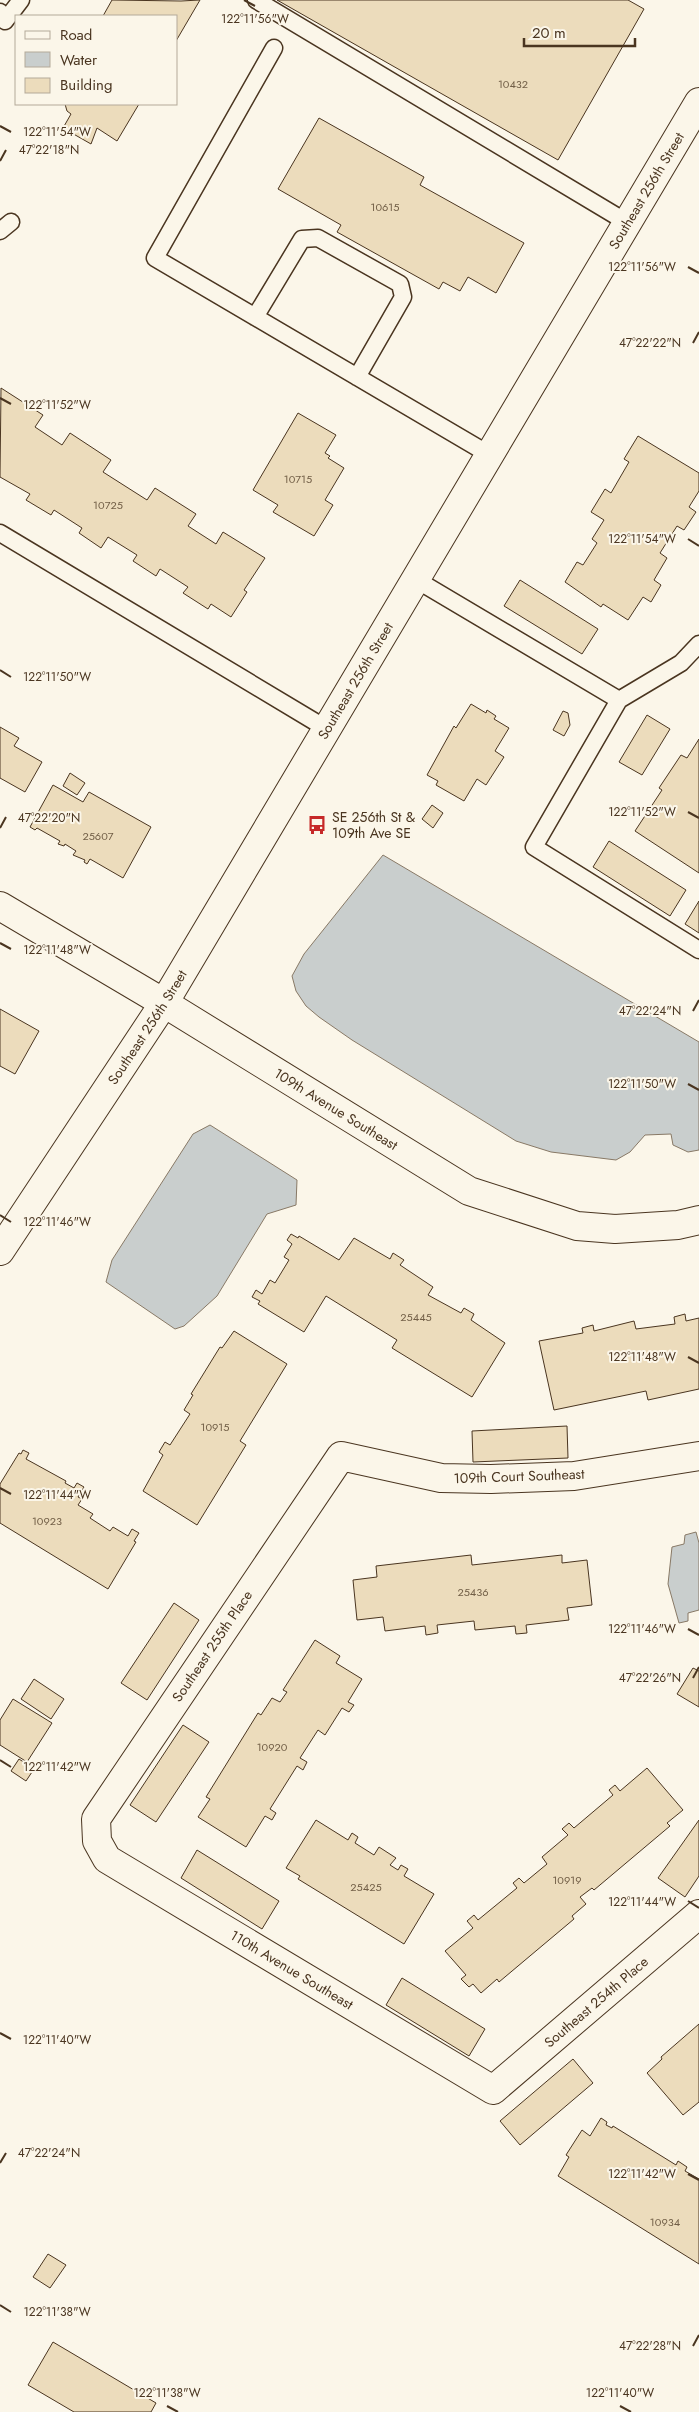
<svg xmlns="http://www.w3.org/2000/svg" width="699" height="2412" font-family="Jost,sans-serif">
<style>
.water{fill:#c9cecd;stroke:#887966}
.building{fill:#ecdcbc;stroke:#4a3520}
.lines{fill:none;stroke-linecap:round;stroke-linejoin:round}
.lane-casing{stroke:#4a3520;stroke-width:19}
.street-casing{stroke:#4a3520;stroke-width:30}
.secondary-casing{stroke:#4a3520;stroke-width:30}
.lane{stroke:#fbf6e9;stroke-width:16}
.street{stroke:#fbf6e9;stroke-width:28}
.secondary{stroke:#fbf6e9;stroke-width:28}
.ticks{fill:none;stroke:#4a3520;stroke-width:2}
.labels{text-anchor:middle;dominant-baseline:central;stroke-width:4;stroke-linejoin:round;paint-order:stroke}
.number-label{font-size:11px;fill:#725f47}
.street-label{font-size:14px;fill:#4a3520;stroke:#fbf6e9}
.poi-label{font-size:14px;fill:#4a3520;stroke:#fbf6e9;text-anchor:start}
.ticks-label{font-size:12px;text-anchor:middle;fill:#4a3520;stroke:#fbf6e9;stroke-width:4;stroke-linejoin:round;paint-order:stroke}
</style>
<rect width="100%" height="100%" fill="#fbf6e9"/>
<path class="water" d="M383,855L699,1042V1150L688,1152L673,1145L671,1134L645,1135L630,1152L616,1160L551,1152L516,1141L352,1040L319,1017L306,1006L296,991L292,976L304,954Z
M210,1125L297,1180L296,1205L267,1214L217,1296L184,1326L175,1329L106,1282L112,1260L193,1134Z
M696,1532L699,1543V1610L688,1613V1621L679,1623L668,1584L672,1547L684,1544L685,1535Z"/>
<path class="building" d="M112,0L181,1L200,0L176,41V16H103Z
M277,0H628L644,9L558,160Z
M65,104H139L117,141L97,128L91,144L63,128L71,114L67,111Z
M319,118L424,177L420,185L524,243L496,293L468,277L460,291L443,282L439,289L337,232L341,225L278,189Z
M1,388L43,415L35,427L62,445L70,433L111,460L103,472L147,500L155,488L196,514L188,526L216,544L223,532L265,558L244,590L247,592L231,617L211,604L208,609L183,593L188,587L160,569L156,576L133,561L137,555L108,537L101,548L79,533L82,528L54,510L51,515L26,500L30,494L0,477Z
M298,413L336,435L325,453L330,456L328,458L344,468L325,500L333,505L314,536L273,512L278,505L253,490Z
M638,436L699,473V491L689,507L696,512L684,530L677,526L660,553L667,558L654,580L661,585L651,602L643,597L628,620L603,604L601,607L565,582L577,562L583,565L597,543L592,539L604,520L591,512L605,489L611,493L629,462L624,459Z
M520,580L598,629L582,654L504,606Z
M471,704L486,713L487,710L496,716L494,719L509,728L495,751L504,757L486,785L477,779L464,801L436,785L438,781L427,775L454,726L456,728Z
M563,711L568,713L570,725L564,736L553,730Z
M647,715L670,729L642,775L619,762Z
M0,727L19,738L14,746L42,762L25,792L0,778Z
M699,739V873L635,831L662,790L659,788L681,755L687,758Z
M70,773L85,783L77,795L63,786Z
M53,785L83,802L89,792L151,827L123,878L90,859L87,864L84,862L85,860L73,855L76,851L65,844L64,846L58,844L60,841L37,828L35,830L30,827Z
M432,805L443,813L433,828L422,819Z
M609,841L686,890L670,916L593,867Z
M699,901V933L685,924Z
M0,1009L39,1031L15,1074L0,1066Z
M291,1234L298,1238L299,1236L339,1260L354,1238L390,1259L393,1253L404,1260L400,1265L433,1287L428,1295L461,1313L464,1308L474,1314L471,1320L505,1343L472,1397L392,1348L397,1340L326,1296L304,1332L258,1304L260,1301L252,1297L256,1290L262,1294L270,1280L275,1283L289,1260L284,1257L292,1244L287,1240Z
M685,1314L686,1321L699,1318V1389L648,1400L646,1391L554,1410L539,1341L583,1333L582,1328L593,1325L594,1331L634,1321L636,1329L675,1324L674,1317Z
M234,1331L287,1364L240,1441L246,1445L197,1525L143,1491L163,1455L159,1452L165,1442L170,1445L190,1414L184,1410L193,1395L191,1394L220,1347L222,1348Z
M567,1426L568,1458L473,1462L472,1431Z
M23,1450L29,1453L26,1459L66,1481L65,1483L74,1488L77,1483L84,1487L78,1497L82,1499L78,1505L93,1514L90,1518L110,1531L113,1527L128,1536L132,1529L139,1533L134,1541L136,1542L108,1589L0,1523V1484L19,1453L21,1454Z
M471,1555L472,1565L562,1555V1563L587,1560L592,1605L567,1608L569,1620L526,1625L527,1633L516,1634L515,1626L475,1630L474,1621L437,1625L438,1633L426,1635L425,1626L385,1631L383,1617L357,1620L353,1580L377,1577L376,1566Z
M174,1603L199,1620L147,1700L121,1683Z
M315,1640L340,1656L336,1663L362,1679L348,1702L354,1705L349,1712L342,1708L325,1735L318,1730L300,1758L307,1762L303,1770L297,1766L270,1809L276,1813L272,1820L265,1816L246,1847L198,1817L210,1799L206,1797L258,1713L261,1715L272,1698L280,1702L287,1692L283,1690Z
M693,1668L699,1671V1707L677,1694Z
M34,1679L64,1699L51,1719L21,1699Z
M13,1699L52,1723L27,1762L0,1745V1720Z
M183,1725L209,1742L156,1822L130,1805Z
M19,1759L34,1769L26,1781L11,1771Z
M647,1768L683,1810L667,1823L670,1826L594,1890L592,1888L580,1897L586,1904L572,1916L574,1919L499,1982L497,1979L481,1993L473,1984L469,1987L461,1979L466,1975L445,1951L473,1928L467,1921L474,1915L478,1920L517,1888L513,1883L519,1878L524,1883L547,1864L542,1857L568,1835L562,1829L569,1823L574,1828L613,1795L609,1790L615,1785L620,1791Z
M316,1820L348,1840L352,1833L358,1837L355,1843L374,1855L379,1847L396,1858L390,1865L398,1870L401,1865L408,1869L404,1876L434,1894L404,1944L298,1879L300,1876L286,1868Z
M699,1820V1876L685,1897L658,1878Z
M197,1850L279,1901L262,1929L181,1878Z
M402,1978L485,2029L469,2056L386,2005Z
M699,2024V2102L683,2115L647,2073L662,2059L661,2057Z
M573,2059L593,2083L520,2145L500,2121Z
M601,2118L607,2122L606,2125L612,2128L613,2126L676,2165L678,2161L687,2167L685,2171L699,2179V2264L558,2176L569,2157L566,2155L582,2130L590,2136Z
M48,2254L66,2265L50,2288L33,2277Z
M53,2342L156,2403L151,2412H74L28,2385Z"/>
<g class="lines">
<g class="lane-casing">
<path id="lane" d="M256,0L628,223
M0,12L5,21L21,0
M274,48L155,258L490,455
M0,231L11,222
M255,317L302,239L318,238L400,284L403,297L357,377
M0,533L327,729
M415,579L619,700
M699,644L681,663L619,700L534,847L699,950"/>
</g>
<g class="street-casing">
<g id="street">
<path d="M0,906L164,1003"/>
<path id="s1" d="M699,1456L574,1476L491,1479L441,1478L341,1456L96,1819L97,1841L107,1859L493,2090L699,1914"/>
</g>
</g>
<g class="secondary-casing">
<g id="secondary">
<path id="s2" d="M164,1003L469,1191L577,1226L615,1229L678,1225L699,1220"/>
<path id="s3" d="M0,1251L164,1003L699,102"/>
</g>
</g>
<use href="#lane" class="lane"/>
<use href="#street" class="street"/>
<use href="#secondary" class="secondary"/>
</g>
<path class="ticks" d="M244,0L255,6M0,126L11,132M0,161L6,150M688,267L699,273M693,343L699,332M0,398L11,404M688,539L699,546M0,670L11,677M688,812L699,818M0,828L6,817M0,943L11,949M693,1011L699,1000M688,1084L699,1090M0,1215L11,1222M688,1357L699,1363M0,1488L11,1494M688,1629L699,1635M693,1678L699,1667M0,1760L11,1767M688,1901L699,1908M0,2033L11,2039M0,2163L6,2153M688,2174L699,2180M0,2305L11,2312M693,2346L699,2335M167,2406L178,2412M620,2406L631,2412"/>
<defs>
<g id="bus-bare" transform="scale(1.5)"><path d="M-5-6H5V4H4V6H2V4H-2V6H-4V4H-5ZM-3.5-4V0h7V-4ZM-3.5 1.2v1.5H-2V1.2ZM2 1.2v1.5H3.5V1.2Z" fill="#c62828" stroke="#fbf6e9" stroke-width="2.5" paint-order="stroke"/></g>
</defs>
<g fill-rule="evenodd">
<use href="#bus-bare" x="317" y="825"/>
</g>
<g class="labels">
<g class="number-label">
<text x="513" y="84">10432</text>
<text x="385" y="207">10615</text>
<text x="298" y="479">10715</text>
<text x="108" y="505">10725</text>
<text x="98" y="836">25607</text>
<text x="416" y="1317">25445</text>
<text x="215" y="1427">10915</text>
<text x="47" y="1521">10923</text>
<text x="473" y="1592">25436</text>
<text x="272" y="1747">10920</text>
<text x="567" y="1880">10919</text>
<text x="366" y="1887">25425</text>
<text x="665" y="2222">10934</text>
</g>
<g class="street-label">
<text stroke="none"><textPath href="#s3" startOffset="1242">Southeast 256th Street</textPath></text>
<text stroke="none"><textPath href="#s3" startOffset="672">Southeast 256th Street</textPath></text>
<text stroke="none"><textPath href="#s3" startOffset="268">Southeast 256th Street</textPath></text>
<text stroke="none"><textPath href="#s2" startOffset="202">109th Avenue Southeast</textPath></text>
<text transform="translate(519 1476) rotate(-2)">109th Court Southeast</text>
<text transform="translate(212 1646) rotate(-56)">Southeast 255th Place</text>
<text stroke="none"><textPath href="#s1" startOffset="1058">110th Avenue Southeast</textPath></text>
<text stroke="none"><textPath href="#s1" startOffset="1428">Southeast 254th Place</textPath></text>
</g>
<g class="poi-label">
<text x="332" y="817">SE 256th St &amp;<tspan x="332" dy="16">109th Ave SE</tspan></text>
</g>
</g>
<g class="ticks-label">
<text x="255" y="23">122°11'56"W</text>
<text x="57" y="136">122°11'54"W</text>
<text x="49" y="154">47°22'18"N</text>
<text x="642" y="271">122°11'56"W</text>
<text x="650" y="347">47°22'22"N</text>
<text x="57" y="409">122°11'52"W</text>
<text x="642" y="543">122°11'54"W</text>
<text x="57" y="681">122°11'50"W</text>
<text x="642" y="816">122°11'52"W</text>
<text x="49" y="822">47°22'20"N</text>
<text x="57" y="954">122°11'48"W</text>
<text x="650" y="1015">47°22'24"N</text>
<text x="642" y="1088">122°11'50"W</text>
<text x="57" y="1226">122°11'46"W</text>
<text x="642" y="1361">122°11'48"W</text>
<text x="57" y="1499">122°11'44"W</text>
<text x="642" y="1633">122°11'46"W</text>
<text x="650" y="1682">47°22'26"N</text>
<text x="57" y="1771">122°11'42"W</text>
<text x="642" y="1906">122°11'44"W</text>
<text x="57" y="2044">122°11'40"W</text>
<text x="49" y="2157">47°22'24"N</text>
<text x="642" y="2178">122°11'42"W</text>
<text x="57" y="2316">122°11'38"W</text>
<text x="650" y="2350">47°22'28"N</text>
<text x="167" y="2397">122°11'38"W</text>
<text x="620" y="2397">122°11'40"W</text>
</g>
<rect x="15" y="15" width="162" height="90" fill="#fbf6e9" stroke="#b4a999"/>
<rect x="25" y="31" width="25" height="8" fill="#fbf6e9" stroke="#b4a999"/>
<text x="60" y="40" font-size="15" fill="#4a3520">Road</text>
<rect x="25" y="52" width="25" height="15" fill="#c9cecd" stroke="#b4a999"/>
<text x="60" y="65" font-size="15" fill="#4a3520">Water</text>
<rect x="25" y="78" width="25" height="15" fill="#ecdcbc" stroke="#b4a999"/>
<text x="60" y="90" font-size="15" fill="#4a3520">Building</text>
<path d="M524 38v8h111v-8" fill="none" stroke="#4a3520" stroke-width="2.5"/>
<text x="532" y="38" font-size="15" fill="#4a3520" stroke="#fbf6e9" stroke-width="4" paint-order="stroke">20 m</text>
</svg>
